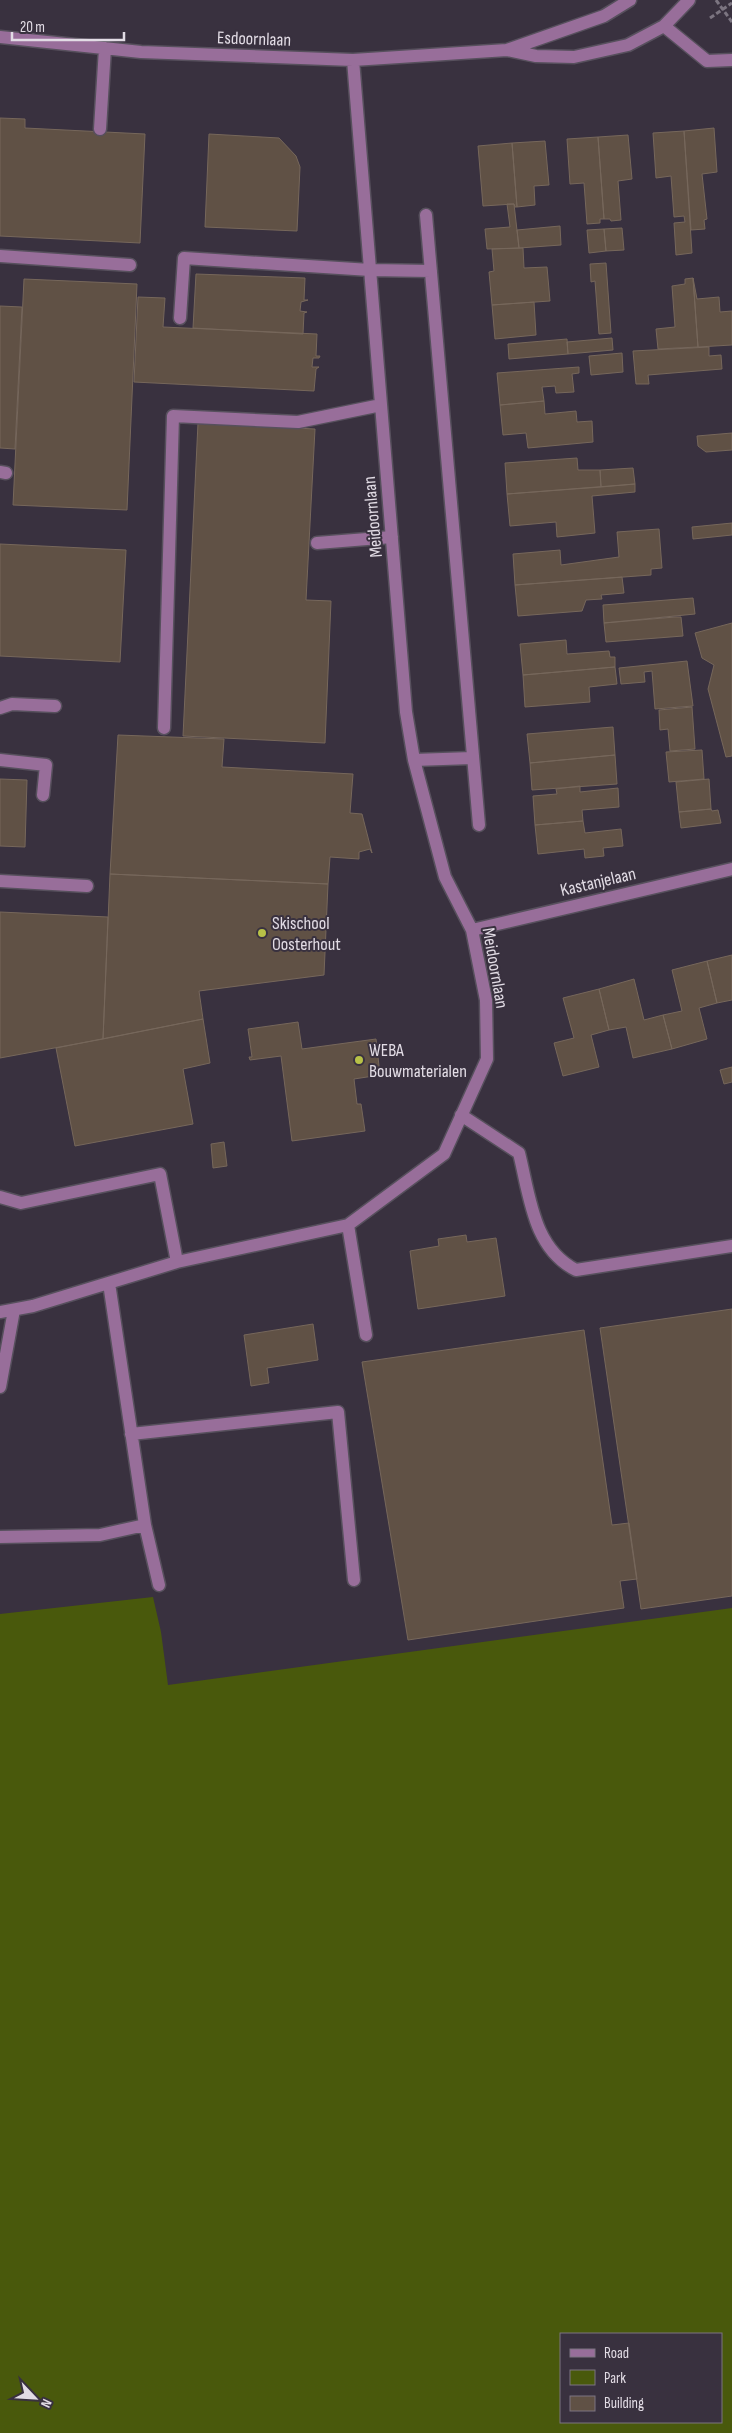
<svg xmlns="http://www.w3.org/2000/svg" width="732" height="2433" font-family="'Sofia Sans Condensed',sans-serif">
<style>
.green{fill:#49590c;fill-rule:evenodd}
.building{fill:#605145;stroke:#76675b}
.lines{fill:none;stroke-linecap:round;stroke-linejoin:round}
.minor-casing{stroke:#57505d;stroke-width:15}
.path{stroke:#7c7581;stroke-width:3;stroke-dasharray:5 2.5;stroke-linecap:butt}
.minor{stroke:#986e9a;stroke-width:12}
.poi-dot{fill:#b8c147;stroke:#39313f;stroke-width:2}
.labels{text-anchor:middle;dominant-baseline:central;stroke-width:4;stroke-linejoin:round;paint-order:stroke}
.street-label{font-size:18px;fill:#e2dce5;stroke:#39313f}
.poi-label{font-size:18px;fill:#e2dce5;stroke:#39313f;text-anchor:start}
</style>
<rect width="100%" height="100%" fill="#39313f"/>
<path class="green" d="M153,1597L161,1632L168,1685L732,1608V2433H0V1614ZM721,2334V2422H561V2334Z"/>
<path class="building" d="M0,118L25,119V128L145,134L140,243L0,236Z
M714,128L717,172L702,174L707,219L704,220L705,229L691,230L684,131Z
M684,131L692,253L676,255L674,223L685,222L684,216L674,217L671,176L656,178L653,133Z
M209,134L279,138L296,156L300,167L297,231L205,227Z
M628,135L632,179L618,181L621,220L611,221L610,219H604L598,137Z
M598,137L604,219H600V223L587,224L584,183L570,184L567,139Z
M545,141L549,185L534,186L535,205L517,207L512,143Z
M512,143L517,207H515L514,204L483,206L478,146Z
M507,204H514L519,248L487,249L485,229L510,227Z
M560,226L561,245L519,248L517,230Z
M622,228L624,250L606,251L604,229Z
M604,229L606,251L589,253L587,230Z
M523,248L524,268L547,267L550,301L492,305L489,272L494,271L492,249Z
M606,263L611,333L599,334L595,281L591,282L590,264Z
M196,274L305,278L304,300H308L301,302L300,311L307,312L304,313L303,334L193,328Z
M693,278L698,347L658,349L656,329L675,327L672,286L685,284V279Z
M693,278L697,299L719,297L720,312L732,311V345L698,347Z
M24,279L137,284L127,510L13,505Z
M138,297L165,298L163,327L317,334L316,356H320L319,358H313L312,367H319L316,369L314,391L134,382Z
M534,302L536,335L495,339L492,305Z
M0,306L22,307L15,449L0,448Z
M612,338L613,350L568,354L567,342Z
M567,339L568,354L509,359L508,344Z
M709,347V356L721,355L722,369L648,375L649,384H636L633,351Z
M622,353L623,372L591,375L589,356Z
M579,367V373L572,374L574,392L556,393L555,386L542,387L544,401L500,405L497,373Z
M544,401L545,414L576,411L577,422L592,421L593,442L528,448L526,433L503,435L500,405Z
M198,423L315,429L306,600L331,601L325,743L183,736Z
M732,433V450L706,452L698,446L697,436Z
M577,458L578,470H600L601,487L507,494L505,463Z
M633,468L635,484L601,487L600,470Z
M635,484V492L592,496L595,533L557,537L556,522L510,526L507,494Z
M732,523V535L693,539L692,527Z
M659,529L662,568L651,569V575L515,585L513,554L560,550L561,565L619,557L617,532Z
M0,544L126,550L120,662L0,656Z
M622,577L624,593L601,595L602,599L586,600L582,611L518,616L515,585Z
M693,598L695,614L604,623L603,605Z
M675,617H681L683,636L606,642L604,623Z
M732,623V756L726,757L708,689L714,665L702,658L695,633Z
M566,640L567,654L609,651L610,657H615V667L523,675L520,644Z
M687,661L693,706L655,709L652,671L644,672L645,682L621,684L619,668Z
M615,667L617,684L589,687L590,702L525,707L523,675Z
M692,707L695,749L670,751L668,729L660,730L659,710Z
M613,727L615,755L530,763L527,734Z
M118,735L224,739L222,767L353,774L350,813L362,814L372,853L370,849L359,852V859L330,857L328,884L110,874Z
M702,750L704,779L669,782L666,752Z
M615,755L617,784L532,790L530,763Z
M0,779L27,780L25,847L0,846Z
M709,779L711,809L679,812L676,782Z
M580,786V792L618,788L619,807L582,810L583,821L535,825L533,796L557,794L556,789Z
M711,809L712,811L718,810L721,823L681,828L679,812Z
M583,821L585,833L621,829L623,846L603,848L604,856L585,858L584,849L538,854L535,825Z
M110,874L328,884L324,975L199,991L203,1019L103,1039Z
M0,912L108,917L103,1039L0,1058Z
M732,955V1000L717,1003L707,961Z
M707,961L717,1003L699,1008L707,1039L672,1049L663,1015L682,1011L672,970Z
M634,979L644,1020L663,1015L672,1049L633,1058L626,1027L609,1030L599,989Z
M599,989L609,1030L591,1035L599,1067L563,1076L554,1043L574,1038L563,998Z
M203,1019L210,1063L183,1069L193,1124L75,1146L56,1048Z
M298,1022L302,1049L376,1039L380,1075L354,1079L357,1104H361L365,1131L292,1141L281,1056L250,1060L249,1057H252L248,1029Z
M732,1067V1082L724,1084L720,1070Z
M224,1142L227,1166L213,1168L211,1144Z
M466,1235L467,1242L496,1238L505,1296L418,1309L410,1251L439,1246L438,1239Z
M732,1309V1596L641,1609L600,1328Z
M313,1324L318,1360L267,1368L269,1383L251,1386L244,1335Z
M584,1330L612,1525L629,1523L637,1579L620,1581L624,1608L408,1640L362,1362Z"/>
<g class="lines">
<g class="minor-casing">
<path id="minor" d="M664,26L707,61L732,60
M0,37L141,52L353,60L507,50L536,56L574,57L628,45L664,26L689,0
M507,50L604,16L630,0
M100,129L105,48
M426,215L479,825
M0,256L130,265
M180,318L184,258L370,270L431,271
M0,472L6,473
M317,543L392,537
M0,708L12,704L55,706
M164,728L173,416L298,422L381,405
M0,760L46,765L43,795
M414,760L472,758
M0,881L87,886
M472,930L732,869
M461,1115L519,1153C530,1197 533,1248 576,1270L732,1246
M0,1197L21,1203L160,1174L177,1262
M348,1225L366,1335
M0,1312L33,1306L177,1262L348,1225L444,1154L487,1059L486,1000L472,930L445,877L414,760L406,712L353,60
M0,1387L14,1310
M131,1434L338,1412L354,1580
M145,1525L159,1585
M0,1537L100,1535L145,1525L109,1283"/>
</g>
<path class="path" d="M716,0L732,22
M710,18L732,3"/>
<use href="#minor" class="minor"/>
</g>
<g class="poi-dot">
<circle cx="262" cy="933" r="5"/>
<circle cx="359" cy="1060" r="5"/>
</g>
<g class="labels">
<g class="street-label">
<text transform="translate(254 39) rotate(2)">Esdoornlaan</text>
<text transform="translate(373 517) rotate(-95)">Meidoornlaan</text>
<text transform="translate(598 882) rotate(-13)">Kastanjelaan</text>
<text transform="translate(495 968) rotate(80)">Meidoornlaan</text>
</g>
<g class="poi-label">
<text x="272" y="923">Skischool<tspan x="272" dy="21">Oosterhout</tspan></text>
<text x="369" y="1050">WEBA<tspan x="369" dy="21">Bouwmaterialen</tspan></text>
</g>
</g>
<rect x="560" y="2333" width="162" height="90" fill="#39313f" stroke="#7d7581"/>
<rect x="570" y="2349" width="25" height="8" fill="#986e9a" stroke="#7d7581"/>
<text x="604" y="2358" font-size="15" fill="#e2dce5">Road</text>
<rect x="570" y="2370" width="25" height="15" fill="#49590c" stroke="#7d7581"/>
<text x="604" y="2383" font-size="15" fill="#e2dce5">Park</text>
<rect x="570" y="2396" width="25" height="15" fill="#605145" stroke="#7d7581"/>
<text x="604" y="2408" font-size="15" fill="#e2dce5">Building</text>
<g transform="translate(35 2398) rotate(115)" stroke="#39313f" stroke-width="4" paint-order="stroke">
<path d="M0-4L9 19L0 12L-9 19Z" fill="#e2dce5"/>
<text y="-8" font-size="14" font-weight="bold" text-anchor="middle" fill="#e2dce5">N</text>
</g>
<path d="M12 32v8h112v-8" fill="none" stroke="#e2dce5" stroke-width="2.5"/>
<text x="20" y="32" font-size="15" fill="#e2dce5" stroke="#39313f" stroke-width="4" paint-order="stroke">20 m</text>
</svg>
